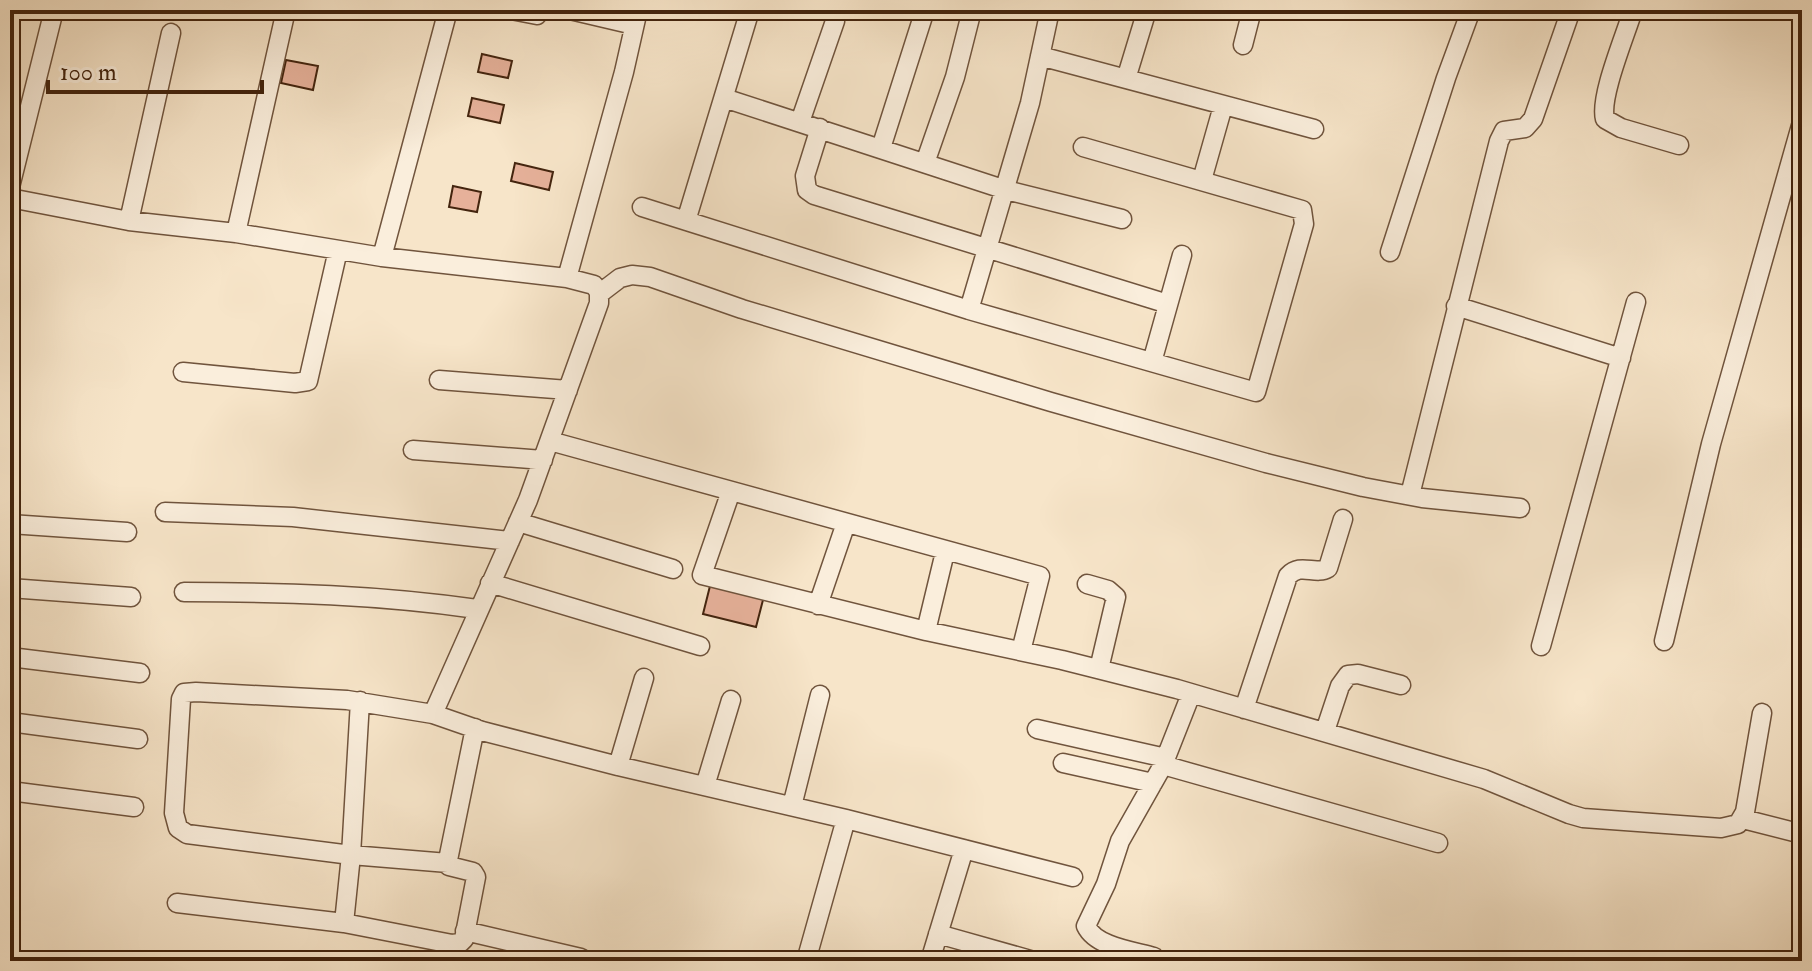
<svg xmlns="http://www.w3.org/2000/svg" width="1812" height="971" font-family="'IM FELL Double Pica',serif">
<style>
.building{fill:#e6b19a;stroke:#43240e;stroke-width:2}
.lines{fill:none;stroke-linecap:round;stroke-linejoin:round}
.minor-casing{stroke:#70543d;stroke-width:21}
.minor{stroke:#faeedc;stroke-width:18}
</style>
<rect width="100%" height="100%" fill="#f7e5c9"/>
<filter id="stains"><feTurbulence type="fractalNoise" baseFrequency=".0025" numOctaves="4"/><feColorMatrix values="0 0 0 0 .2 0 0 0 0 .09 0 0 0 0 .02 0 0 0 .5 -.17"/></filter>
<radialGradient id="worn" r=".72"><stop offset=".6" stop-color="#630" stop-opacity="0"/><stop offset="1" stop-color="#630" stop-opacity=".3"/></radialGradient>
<path class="building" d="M415,10H443L442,16Z
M482,54L512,61L508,78L478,72Z
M286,60L318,66L313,90L281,83Z
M472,98L504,105L500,123L468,116Z
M515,163L553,172L549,190L511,181Z
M453,186L481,192L477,212L449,207Z
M711,582L764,596L756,627L703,614Z"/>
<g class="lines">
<g class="minor-casing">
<path id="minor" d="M511,10L537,15L541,10
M570,10L634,25
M1633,10C1626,34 1599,97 1605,119L1621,128L1679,145
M1243,45L1252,10
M1040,56L1314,129
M1126,79L1147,10
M724,98L1006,190L1122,219
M800,122L835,21
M820,128L805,176L807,190L814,195L1168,304
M881,148L925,10
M925,163L955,77L972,10
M1202,180L1223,106
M10,187L54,10
M10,198L129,221L236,233L382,257L567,278L594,285L599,292V303L528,500L433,714
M642,207L969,310L1256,392L1304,224L1302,210L1083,147
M129,221L171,33
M686,221L750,10
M236,233L286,10
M1390,252L1446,78L1471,10
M382,257L448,10
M567,278L624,72L638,10
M599,294L620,278L632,275L650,277L742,309L1051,402L1266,463L1363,487L1422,498L1520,508
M1456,306L1621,358
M969,310L1030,103L1050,10
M1152,362L1182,255
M183,372L295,383L308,381L338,250
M439,380L568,390
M550,441L1040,576L1021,651
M413,450L543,460
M731,491L702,575L926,631L1062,660L1177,689L1484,779L1569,814L1583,818L1721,828L1738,824L1745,812L1762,713
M1410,495L1499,141L1504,131L1525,128L1533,119L1571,10
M165,512L293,517L510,541
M518,522L673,569
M10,524L127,532
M490,583L700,646
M1087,584L1108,590L1116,597L1099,669
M10,588L131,597
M184,592C282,592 380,595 477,609
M818,605L846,523
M926,631L945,552
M1664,641L1711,444L1802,122
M1541,646L1636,302
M10,657L140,673
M1244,709L1288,576C1301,562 1315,576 1328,568L1343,519
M10,722L138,739
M1037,729L1166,758
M1325,731L1340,686L1348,675L1358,674L1401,685
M1063,763L1153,783
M1163,765L1438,843
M618,766L644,678
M705,786L731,700
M10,791L134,807
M792,806L820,695
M1743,819L1802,834
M448,863L351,855L187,834L178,828L174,813L181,699L184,693L196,692L347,700L433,714L482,731L618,766L846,819L1073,877
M177,903L344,923L452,944L460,943L464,939L476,877L473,872L449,866L448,860L475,728
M344,923L351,855L360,701
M465,931L581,958
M938,934L1034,961
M1154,957C1133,951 1096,947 1086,926L1106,884L1120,841L1163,765L1191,694
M806,961L846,819
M930,961L964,849"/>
</g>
<use href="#minor" class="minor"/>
</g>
<rect width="1812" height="971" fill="none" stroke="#f7e5c9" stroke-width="40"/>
<rect x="12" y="12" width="1788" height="947" fill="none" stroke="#43240e" stroke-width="4"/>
<rect x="20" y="20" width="1772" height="931" fill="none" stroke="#43240e" stroke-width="2"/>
<path d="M48 80v12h214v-12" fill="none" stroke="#43240e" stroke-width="4"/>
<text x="60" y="80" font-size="24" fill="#43240e" stroke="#faeedc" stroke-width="6" paint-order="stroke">100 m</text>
<rect width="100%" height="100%" filter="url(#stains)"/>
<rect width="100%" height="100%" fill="url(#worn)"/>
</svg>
